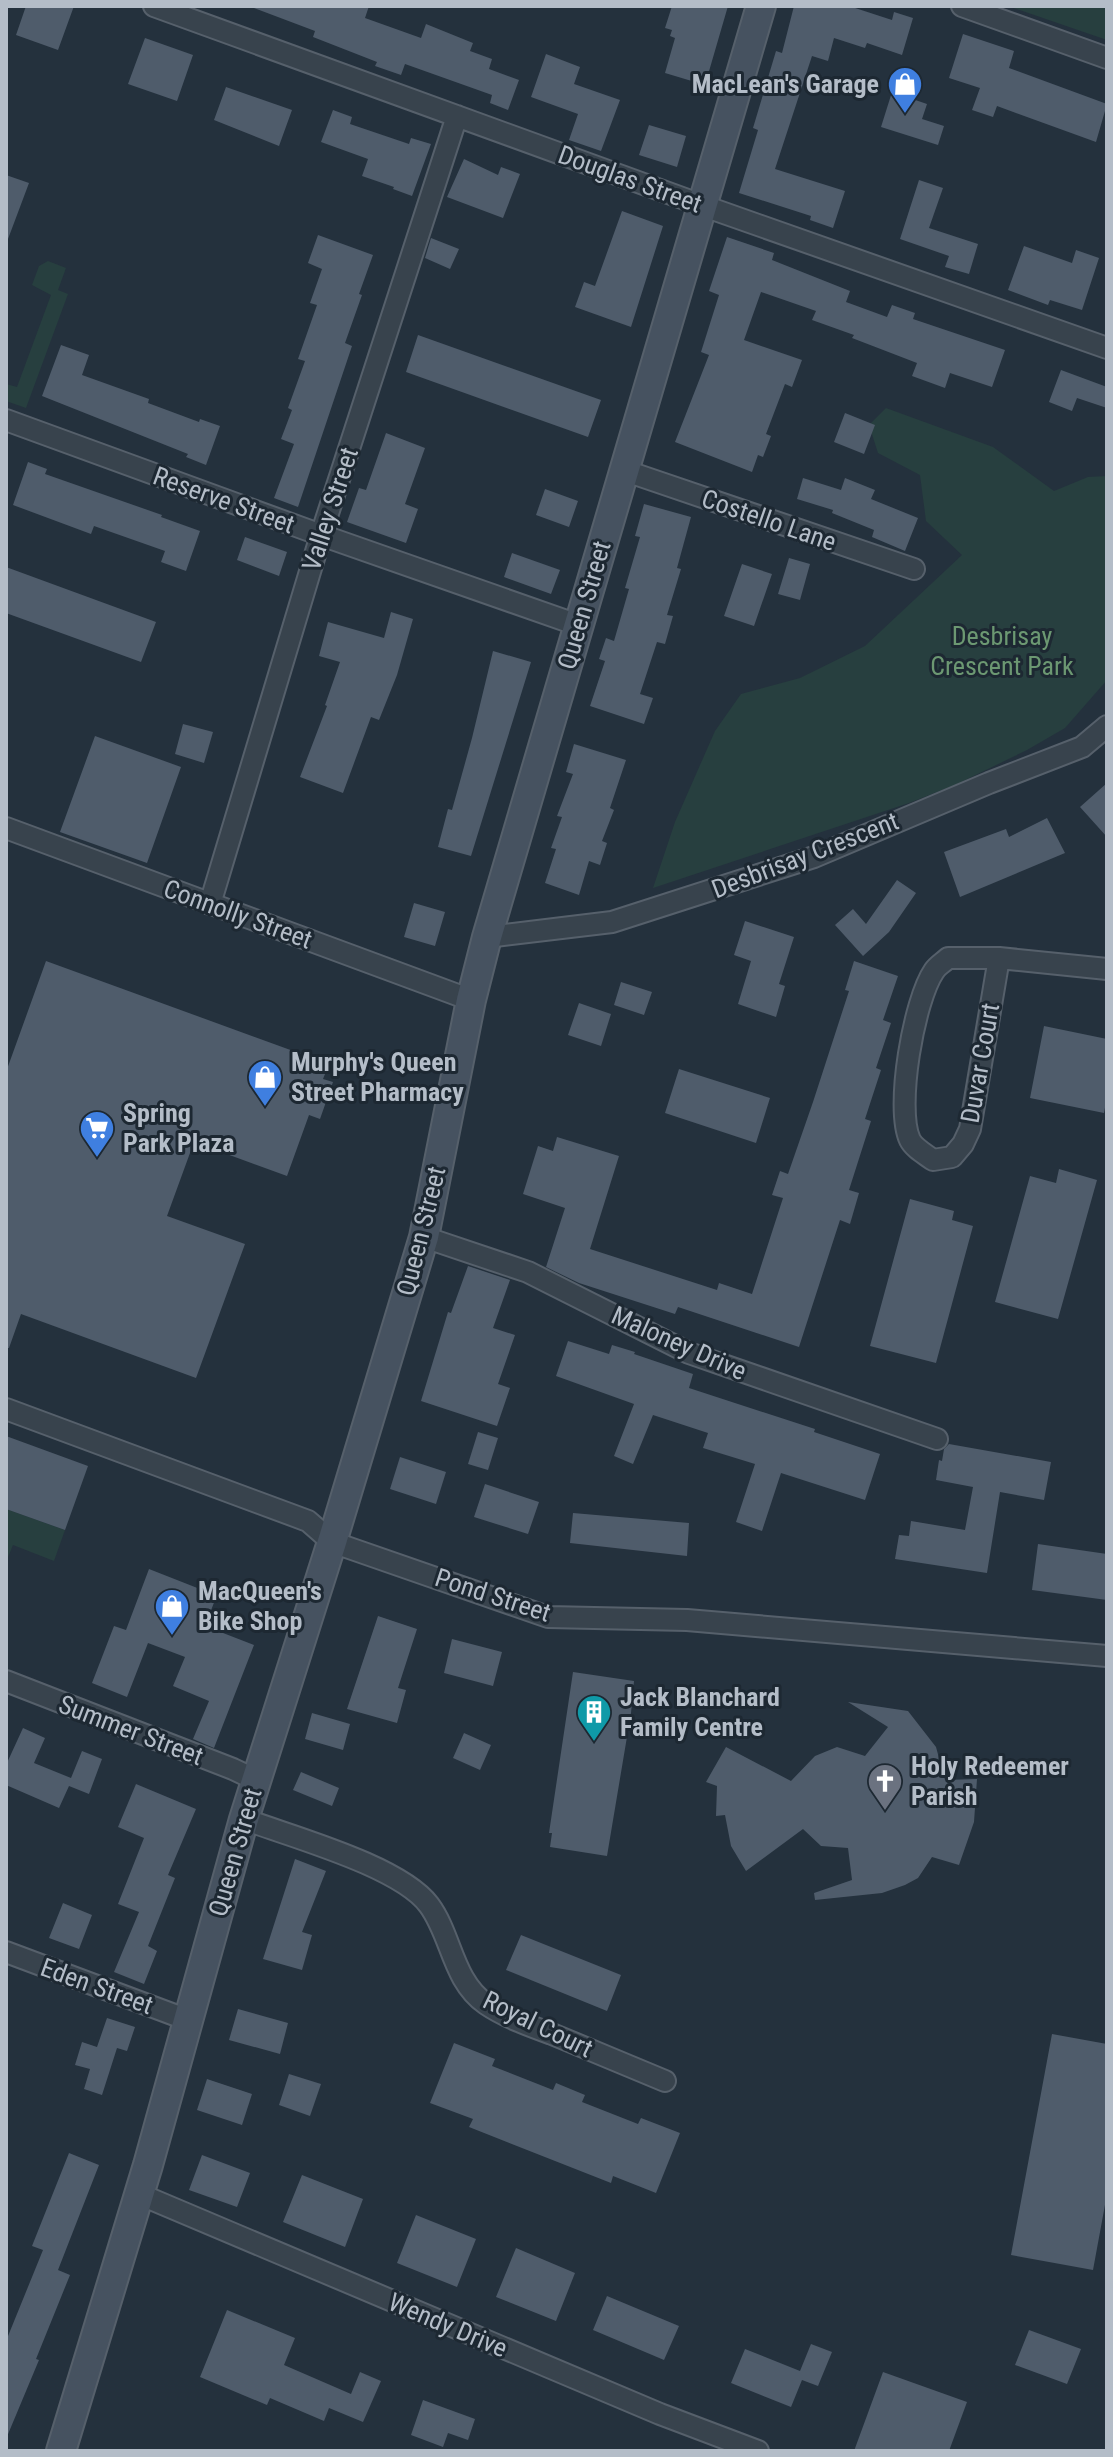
<svg xmlns="http://www.w3.org/2000/svg" width="1113" height="2457" font-family="'Roboto Condensed',sans-serif">
<style>
.green{fill:#273f3f}
.building{fill:#4f5c6b}
.lines{fill:none;stroke-linecap:round;stroke-linejoin:round}
.street-casing{stroke:#56606b;stroke-width:24}
.secondary-casing{stroke:#56606b;stroke-width:32}
.street{stroke:#38434d;stroke-width:20}
.secondary{stroke:#465260;stroke-width:28}
.labels{text-anchor:middle;dominant-baseline:central;stroke-width:6;stroke-linejoin:round;paint-order:stroke}
.poi-label{font-size:26px;font-weight:bold;fill:#b4bdc8;stroke:#1d2832;text-anchor:start}
.street-label{font-size:26px;fill:#b4bdc8;stroke:#1d2832}
.park-label{font-size:26px;fill:#6c9872;stroke:#1d2832}
</style>
<rect width="100%" height="100%" fill="#24313d"/>
<path class="green" d="M1008,6H1107V40Z
M48,261L66,268L58,290L68,294L26,408L6,401V384L17,387L51,295L32,285L39,266Z
M886,408L993,447L1054,491L1088,477L1107,476V680L1065,728L1027,750L955,785L909,803L653,888L675,822L715,731L741,694L800,678L865,646L962,555L926,521L920,475L878,453L869,425Z
M6,1509L65,1530L54,1561L13,1545L6,1562Z"/>
<path class="building" d="M26,6H74L58,50L16,35Z
M254,6H369L365,18L421,38L426,24L473,43L470,51L492,59L489,69L519,80L508,110L490,103L492,95L405,64L401,75L375,66L377,62L313,37L315,31L254,8Z
M672,6H728L705,85L665,73L675,38L670,36L672,30L665,28Z
M794,6H849L892,20L894,12L913,18L902,55L867,43L865,48L834,38L828,61L812,56L775,169L845,191L833,228L810,220L811,216L739,193L758,130L753,128L776,51L782,53Z
M963,34L1014,51L1009,68L1107,104L1096,142L997,106L993,117L972,110L980,88L949,78Z
M145,38L193,55L177,101L128,84Z
M546,54L580,67L574,84L620,100L601,151L569,140L578,114L531,97Z
M226,87L292,110L279,146L214,120Z
M892,92L927,104L922,119L944,126L938,145L881,127Z
M333,110L352,117L350,124L409,144L411,138L431,144L412,196L393,189L394,187L362,176L368,159L321,142Z
M649,125L686,136L677,167L639,155Z
M464,159L498,175L501,167L520,174L503,218L447,197Z
M6,175L29,183L8,239H6Z
M919,180L943,188L929,228L978,244L969,274L945,267L949,256L900,239Z
M622,211L663,226L631,327L575,307L584,282L595,286Z
M318,235L373,255L359,294L362,295L345,343L352,346L298,507L274,498L294,444L281,439L292,410L288,408L305,361L298,359L317,305L310,303L322,269L308,263Z
M727,237L774,253L772,260L850,291L846,302L887,317L892,305L915,313L913,319L1005,350L992,387L950,373L945,388L912,376L917,363L852,338L854,335L812,320L816,311L761,292L744,340L802,360L792,387L785,384L766,434L771,436L763,457L758,455L752,472L675,442L709,355L701,352L719,295L709,291Z
M431,238L459,249L450,269L425,258Z
M1024,246L1072,263L1076,250L1099,258L1082,310L1050,300L1048,305L1008,290Z
M418,335L601,400L588,437L406,372Z
M61,345L89,355L82,375L149,399L148,403L199,422L200,419L220,426L206,465L186,457L188,454L42,396Z
M1061,370L1107,387V408L1077,398L1072,411L1049,402Z
M845,413L875,425L864,454L834,442Z
M386,433L425,448L405,504L418,509L406,543L347,522L359,488L366,490Z
M28,462L47,469L45,474L162,515L161,517L200,531L186,571L161,562L165,551L94,526L91,534L13,505Z
M803,478L841,490L845,478L875,490L871,499L918,518L905,551L872,537L874,530L832,513L833,510L797,499Z
M545,489L578,501L569,527L536,515Z
M644,504L691,517L677,568L681,569L667,615L673,616L665,644L657,642L640,694L653,698L644,724L590,706L605,661L599,659L606,638L614,641L629,589L625,588L640,537L635,536Z
M245,537L287,552L279,576L237,560Z
M512,553L560,570L551,594L504,577Z
M789,558L810,564L800,600L778,594Z
M742,564L772,574L754,626L724,616Z
M6,567L156,622L141,662L6,613Z
M391,612L413,619L397,675L379,720L371,717L343,793L300,777L327,706L325,705L340,662L319,656L328,622L384,638Z
M493,651L531,662L471,856L438,847L448,809L452,810L472,738Z
M183,724L213,732L204,763L175,754Z
M95,736L181,767L147,863L60,832Z
M574,744L626,760L610,808L614,810L602,841L607,843L600,865L589,861L579,895L545,883L556,849L551,848L562,817L557,816L573,774L566,772Z
M1107,783V837L1080,807Z
M1047,818L1065,853L960,897L944,852L1006,829L1009,837Z
M897,880L916,893L889,932L863,956L835,925L853,909L866,924Z
M414,903L445,912L435,946L404,937Z
M745,921L794,937L779,984L785,986L776,1017L738,1004L751,961L734,955Z
M46,961L329,1064L323,1079L333,1082L320,1119L309,1115L287,1176L194,1142L167,1216L245,1244L196,1378L21,1314L9,1348H6V1072Z
M854,961L898,976L883,1020L891,1023L876,1068L881,1070L865,1119L871,1121L849,1190L859,1193L850,1224L840,1220L799,1347L678,1307L675,1314L579,1283L546,1267L565,1208L523,1194L538,1146L553,1151L557,1137L619,1156L590,1249L717,1290L719,1283L752,1294L783,1198L772,1195L780,1171L788,1174L813,1102L849,991L845,990Z
M621,982L652,992L644,1015L614,1005Z
M579,1003L611,1014L601,1046L568,1035Z
M1044,1026L1107,1039V1097L1104,1113L1030,1098Z
M679,1069L770,1098L756,1143L665,1113Z
M1059,1169L1097,1180L1058,1319L995,1302L1030,1176L1056,1183Z
M910,1199L954,1211L952,1220L973,1226L936,1363L870,1346Z
M468,1266L510,1280L493,1328L515,1335L498,1384L510,1388L497,1426L421,1401L448,1312L451,1313Z
M568,1341L609,1354L612,1345L635,1352L634,1354L693,1374L689,1388L815,1429L814,1432L880,1454L865,1500L781,1473L762,1531L736,1522L755,1464L703,1448L708,1433L653,1415L633,1464L614,1456L634,1404L556,1376Z
M478,1432L498,1438L488,1470L468,1464Z
M6,1436L88,1466L65,1530L6,1509Z
M949,1444L1051,1462L1044,1500L1000,1492L987,1573L895,1559L899,1535L909,1536L911,1521L965,1530L973,1487L936,1480L939,1460L942,1461L944,1449Z
M400,1457L446,1472L436,1504L390,1489Z
M485,1484L539,1502L528,1534L474,1517Z
M573,1513L689,1523L687,1556L570,1543Z
M1038,1544L1107,1554V1600L1032,1590Z
M149,1569L205,1591L209,1597L215,1600L205,1626L254,1645L214,1748L193,1739L209,1701L173,1686L185,1657L148,1643L127,1697L92,1683L114,1626L126,1630Z
M378,1616L417,1629L398,1688L406,1690L397,1723L347,1709Z
M452,1639L502,1652L493,1686L444,1673Z
M573,1672L634,1681L631,1713L607,1856L550,1847L552,1833H549Z
M848,1702L908,1711L936,1747L945,1780L977,1779L974,1822L959,1865L932,1857L918,1878L905,1885L882,1893L815,1900L814,1893L852,1880L848,1848L821,1846L803,1829L746,1871L731,1846L725,1815L716,1816L717,1786L706,1782L726,1747L791,1781L815,1756L837,1747L865,1756L888,1727Z
M312,1713L350,1724L343,1750L305,1739Z
M23,1728L45,1738L34,1763L71,1778L82,1751L102,1759L89,1794L69,1786L59,1808L6,1785V1765Z
M464,1733L491,1745L480,1770L453,1758Z
M301,1772L339,1788L332,1806L293,1790Z
M136,1784L196,1809L168,1875L175,1878L148,1946L157,1951L144,1984L114,1972L139,1912L118,1904L144,1838L118,1827Z
M295,1859L326,1871L302,1932L312,1935L302,1970L263,1959Z
M63,1903L92,1915L79,1949L49,1938Z
M521,1935L621,1975L607,2011L506,1970Z
M238,2009L288,2023L280,2054L229,2040Z
M107,2018L135,2027L127,2051L117,2048L102,2095L84,2089L90,2069L75,2065L82,2042L97,2047Z
M1052,2034L1107,2044V2194L1093,2270L1011,2255Z
M454,2043L495,2059L492,2066L553,2090L556,2083L585,2095L582,2102L638,2124L641,2118L680,2133L656,2193L613,2176L611,2183L469,2127L473,2119L430,2103Z
M289,2074L321,2084L310,2116L279,2105Z
M207,2079L252,2094L242,2125L197,2110Z
M69,2153L99,2165L58,2270L70,2275L36,2359L39,2360L6,2439V2341L43,2250L32,2246Z
M202,2155L250,2173L237,2207L189,2190Z
M302,2175L363,2199L345,2247L283,2222Z
M416,2215L476,2239L457,2287L397,2263Z
M516,2248L575,2273L556,2321L496,2297Z
M607,2296L679,2326L664,2360L593,2330Z
M227,2310L295,2338L284,2365L351,2394L360,2372L381,2381L363,2422L329,2408L324,2421L270,2398L267,2405L200,2377Z
M1029,2330L1081,2349L1067,2384L1015,2365Z
M811,2344L832,2352L818,2386L802,2380L791,2407L731,2383L745,2349L800,2371Z
M883,2372L967,2402L949,2451H854Z
M423,2400L475,2419L468,2440L448,2433L443,2447L411,2435Z"/>
<g class="lines">
<g class="street-casing">
<path id="street" d="M154,6L704,206L1107,348
M962,6L1107,58
M6,420L321,535L578,625
M623,470L914,569
M6,828L471,1000
M210,904L321,535L457,116
M487,937L612,922L814,857L989,783L1082,747L1107,726
M999,958L970,1129L963,1144L952,1157L933,1160C925,1154 914,1148 910,1140C895,1108 914,1000 934,971C937,966 944,962 948,958H999L1107,969
M424,1237L528,1272L689,1353L937,1439
M6,1409L308,1521L332,1542L548,1617L687,1620L1107,1656
M6,1681L233,1769L256,1780
M244,1819C292,1837 400,1866 429,1905C452,1936 452,1980 486,2004C505,2017 530,2026 552,2034C590,2050 627,2065 665,2081
M6,1952L188,2020
M139,2194L660,2414L758,2451"/>
</g>
<g class="secondary-casing">
<path id="secondary" d="M61,2451L148,2165L244,1819L332,1542L424,1237L471,1000L487,937L761,6"/>
</g>
<use href="#street" class="street"/>
<use href="#secondary" class="secondary"/>
</g>
<defs>
<g id="shop-pin" transform="scale(1.8)"><path d="M0 17L-7.5 6A9.5 9.5 0 1 1 7.5 6Z" fill="#3f7fe0" stroke="#1d2832"/><path d="M-5-2.5h2.3a2.7 3.5 0 0 1 5.4 0H5L5.5 6h-11ZM-1.5-2.5h3a1.5 2.3 0 0 0-3 0Z" fill="#fff"/></g>
<g id="supermarket-pin" transform="scale(1.8)"><path d="M0 17L-7.5 6A9.5 9.5 0 1 1 7.5 6Z" fill="#3f7fe0" stroke="#1d2832"/><path d="M-6-5.5h2.5l.6 2H6L4.5 2H-2.5L-4.4-4H-6ZM-1.5 3.2a1.3 1.3 0 1 0 .1 0ZM3 3.2a1.3 1.3 0 1 0 .1 0Z" fill="#fff"/></g>
<g id="building-pin" transform="scale(1.8)"><path d="M0 17L-7.5 6A9.5 9.5 0 1 1 7.5 6Z" fill="#0f9aa8" stroke="#1d2832"/><path d="M-4-6H4V6H1V3H-1V6H-4ZM-2.5-4.3h1.7v1.8h-1.7ZM.8-4.3h1.7v1.8H.8ZM-2.5-1h1.7V.8h-1.7ZM.8-1h1.7V.8H.8Z" fill="#fff"/></g>
<g id="church-pin" transform="scale(1.8)"><path d="M0 17L-7.5 6A9.5 9.5 0 1 1 7.5 6Z" fill="#6b7280" stroke="#1d2832"/><path d="M-1.2-6h2.4v3.5h3.3v2.4h-3.3V6h-2.4V-.1h-3.3v-2.4h3.3Z" fill="#fff"/></g>
</defs>
<g fill-rule="evenodd">
<use href="#shop-pin" x="905" y="84"/>
<use href="#shop-pin" x="265" y="1077"/>
<use href="#supermarket-pin" x="97" y="1128"/>
<use href="#shop-pin" x="172" y="1606"/>
<use href="#building-pin" x="594" y="1712"/>
<use href="#church-pin" x="885" y="1781"/>
</g>
<g class="labels">
<g class="poi-label">
<text x="879" y="84" text-anchor="end">MacLean's Garage</text>
<text x="291" y="1062">Murphy's Queen<tspan x="291" dy="30">Street Pharmacy</tspan></text>
<text x="123" y="1113">Spring<tspan x="123" dy="30">Park Plaza</tspan></text>
<text x="198" y="1591">MacQueen's<tspan x="198" dy="30">Bike Shop</tspan></text>
<text x="620" y="1697">Jack Blanchard<tspan x="620" dy="30">Family Centre</tspan></text>
<text x="911" y="1766">Holy Redeemer<tspan x="911" dy="30">Parish</tspan></text>
</g>
<g class="street-label">
<text transform="translate(630 179) rotate(20)">Douglas Street</text>
<text transform="translate(224 500) rotate(20)">Reserve Street</text>
<text transform="translate(330 509) rotate(-72)">Valley Street</text>
<text transform="translate(769 520) rotate(19)">Costello Lane</text>
<text transform="translate(584 605) rotate(-74)">Queen Street</text>
<text transform="translate(805 855) rotate(-21)">Desbrisay Crescent</text>
<text transform="translate(238 914) rotate(20)">Connolly Street</text>
<text transform="translate(980 1063) rotate(-80)">Duvar Court</text>
<text transform="translate(421 1231) rotate(-76)">Queen Street</text>
<text transform="translate(679 1343) rotate(24)">Maloney Drive</text>
<text transform="translate(493 1595) rotate(18)">Pond Street</text>
<text transform="translate(131 1730) rotate(21)">Summer Street</text>
<text transform="translate(235 1852) rotate(-74)">Queen Street</text>
<text transform="translate(97 1986) rotate(20)">Eden Street</text>
<text transform="translate(538 2024) rotate(26)">Royal Court</text>
<text transform="translate(448 2325) rotate(23)">Wendy Drive</text>
</g>
<g class="park-label">
<text x="1002" y="636">Desbrisay<tspan x="1002" dy="30">Crescent Park</tspan></text>
</g>
</g>
<rect width="1113" height="2457" fill="none" stroke="#b4bdc8" stroke-width="16"/>
</svg>
